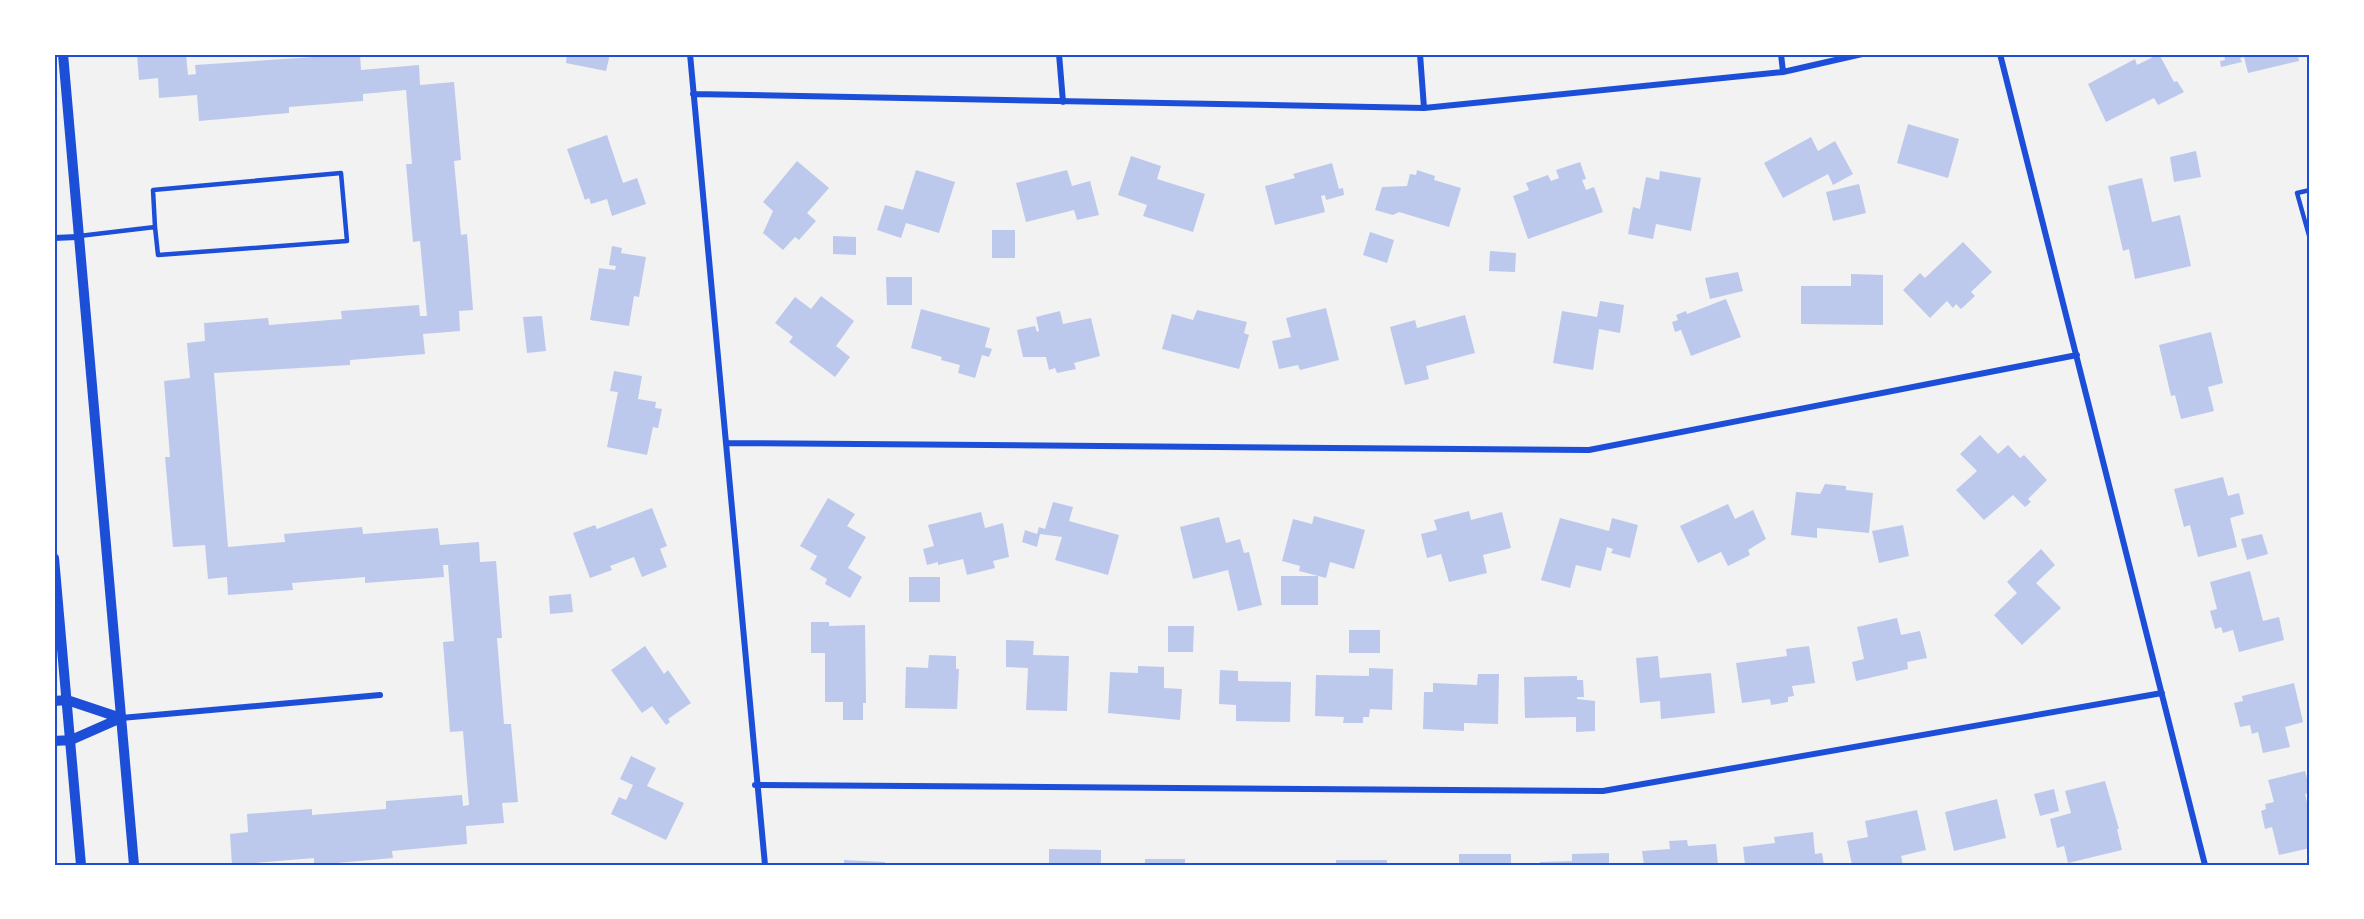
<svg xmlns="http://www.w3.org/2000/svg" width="2364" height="919" font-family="'IBM Plex Sans',sans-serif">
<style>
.building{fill:#bdc9ec}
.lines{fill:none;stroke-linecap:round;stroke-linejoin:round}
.service{stroke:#1d4ed8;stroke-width:4.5}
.minor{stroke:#1d4ed8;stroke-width:6}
.tertiary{stroke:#1d4ed8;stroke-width:10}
.neatline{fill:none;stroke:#1d4ed8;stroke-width:2}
</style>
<rect width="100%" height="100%" fill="#f2f2f2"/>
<path class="building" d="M137,54H186L188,75L196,74L195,65L360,54L361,70L419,65L420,85L454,82L461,160L454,161L461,235L467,234L473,310L459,311L460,331L423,334L425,354L350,360V365L214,373L228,547L285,542L284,534L362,527L363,534L438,528L440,545L479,542L480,562L496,561L502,638H497L504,724H511L518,802L502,803L504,823L466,826L467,844L392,851L393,858L314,865V858L232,865L230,834L248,832L247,814L312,809V815L386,809V801L462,795L463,806L469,805L463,731L450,732L443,642L454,641L448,565H443L444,577L365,583V577L292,583L293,590L228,595L227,577L208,579L205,545L173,547L165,457H170L164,381L190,378L187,343L205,341L204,323L268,318L269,325L342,319L341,311L419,305L420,316H427L420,241L413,242L406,164H412L406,90L363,94V101L289,107V113L199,121L197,95L159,98L158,78L139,80Z
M567,54H610L606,71L566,63Z
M2159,54L2174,82L2177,81L2184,92L2158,105L2154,98L2106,122L2088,84L2135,59L2137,65Z
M2224,54H2298L2299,61L2248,73L2244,57L2240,58L2242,62L2221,67L2220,61L2225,60Z
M1908,124L1959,139L1948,178L1897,163Z
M607,135L623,183L637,178L646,204L612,216L607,199L591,204L589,198L585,200L567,149Z
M1811,137L1818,151L1835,141L1853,174L1833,185L1828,174L1783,198L1764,163Z
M2196,151L2201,177L2174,182L2170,157Z
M1131,156L1161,166L1157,179L1205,194L1193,232L1143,216L1147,205L1118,195Z
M797,161L829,188L807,213L816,221L799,240L795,237L783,250L763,233L773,211L763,202Z
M1580,162L1586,179L1582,180L1586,190L1594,187L1603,212L1528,239L1513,196L1529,190L1526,183L1548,175L1551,181L1559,178L1556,170Z
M1332,163L1339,189L1343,188L1344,195L1326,200L1325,195L1321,196L1325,212L1275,225L1265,186L1295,178L1293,174Z
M916,170L955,182L939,233L906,223L901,238L877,230L885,205L903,210Z
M1067,170L1072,186L1090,181L1099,215L1077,220L1074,210L1026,222L1016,183Z
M1417,170L1435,176L1434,180L1461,188L1449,227L1399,212L1393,215L1375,210L1382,187L1407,186L1410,174L1416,175Z
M1660,171L1701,178L1691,231L1656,224L1653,239L1628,234L1633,207L1640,209L1646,177L1659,180Z
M2142,178L2152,222L2180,215L2191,266L2135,279L2129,249L2123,251L2108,186Z
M1859,184L1866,213L1833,221L1826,192Z
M992,230H1015V258H992Z
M1370,232L1394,240L1387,263L1363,255Z
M833,236L856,237V255L833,254Z
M1963,242L1992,272L1971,292L1975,296L1961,309L1956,304L1953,308L1947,301L1930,318L1903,290L1920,273L1925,278Z
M612,246L622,248L621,253L646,257L639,297L634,296L629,326L590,320L599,268L615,270L616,266L609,265Z
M1490,251L1516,253L1515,272L1489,271Z
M1738,272L1743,291L1710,299L1705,278Z
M1851,274L1883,275V325L1801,324V286H1851Z
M886,277H912V305H887Z
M821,296L854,321L836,346L850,357L835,377L789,342L793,337L775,323L795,297L811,309Z
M1726,299L1741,337L1691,356L1681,330L1675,332L1672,322L1678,320L1676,315L1686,311L1687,314Z
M1600,301L1624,305L1620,333L1599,329L1593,370L1553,363L1562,311L1597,317Z
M1326,308L1339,360L1300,370L1298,365L1279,369L1272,341L1291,337L1286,318Z
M921,309L990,328L985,347L992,349L989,357L982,355L975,378L958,373L960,365L941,360L942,357L911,348Z
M1197,310L1247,322L1244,333L1249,335L1239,369L1162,349L1172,314L1193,320Z
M1060,311L1063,324L1091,318L1100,356L1074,363L1076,369L1057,373L1055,368L1049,370L1046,357H1023L1017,330L1035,326L1037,332L1039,331L1036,317Z
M1465,315L1475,353L1426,366L1429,379L1405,385L1390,327L1415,320L1417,328Z
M542,316L546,351L527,353L523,317Z
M2211,332L2223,383L2208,387L2214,411L2181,419L2175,395L2171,396L2159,345Z
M614,371L642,376L638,399L656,402L655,408L662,409L658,428L653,427L647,455L607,447L618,392L610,391Z
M1980,435L1998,454L2008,445L2020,458L2024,455L2047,480L2028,499L2031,502L2025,507L2013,495L1984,520L1956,490L1977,471L1960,454Z
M2223,477L2228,496L2239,493L2244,514L2230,518L2237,547L2198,557L2190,525L2184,527L2174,489Z
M1825,484L1846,486V490L1873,493L1869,533L1817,528V538L1791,535L1796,492L1820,494Z
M828,498L855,514L847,526L866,537L848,568L862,577L850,598L825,584L827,579L810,569L817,556L800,546Z
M1053,502L1073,507L1069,521L1119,535L1108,575L1055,560L1062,537L1040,534L1037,547L1022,542L1025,530L1037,534L1039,527L1045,529Z
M1728,504L1735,519L1753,510L1766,539L1748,550L1750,555L1728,566L1721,552L1698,563L1680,526Z
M652,508L667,546L660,549L667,567L642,577L634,557L610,566L612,570L590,578L573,533L595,525L597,529Z
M1469,511L1471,520L1502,512L1511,548L1483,555L1487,573L1449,582L1441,554L1427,558L1421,534L1437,530L1434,520Z
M981,512L985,528L1003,523L1009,557L993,561L995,568L967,575L963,559L938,565V562L927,565L923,549L934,546L928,525Z
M1314,516L1365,530L1354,569L1330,562L1326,578L1299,571L1300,566L1282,561L1293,519L1312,524Z
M1219,517L1226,543L1240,539L1244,553L1249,552L1262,605L1238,611L1228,570L1193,579L1180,527Z
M1560,518L1609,531L1612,518L1638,525L1630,558L1611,553L1613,549L1607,547L1601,571L1576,565L1570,588L1541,580Z
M1903,525L1909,556L1879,563L1872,531Z
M2262,534L2268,554L2247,560L2241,539Z
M2041,549L2055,565L2036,583L2061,608L2022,645L1994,615L2017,593L2007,582Z
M2250,571L2263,621L2279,617L2284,640L2239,652L2233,630L2223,633L2221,627L2215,629L2210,611L2217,609L2210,582Z
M1281,576H1318V605H1281Z
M909,577H940V602H909Z
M571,594L573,612L550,614L549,596Z
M1897,618L1901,635L1920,631L1927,658L1907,662L1908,669L1856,681L1852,662L1864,659L1857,627Z
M811,622H829V626L865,625L866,703H863V720H843V702H825V653H811Z
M1168,626H1194L1193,652H1168Z
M1349,630H1380V653H1349Z
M1006,640L1034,641L1033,655L1069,656L1067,711L1026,710L1028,668L1006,667Z
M645,646L664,674L668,670L691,703L668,719L670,722L666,725L652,706L642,713L611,670Z
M1809,646L1815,683L1792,686L1794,696L1788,697V702L1771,705L1770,699L1742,703L1736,663L1787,656L1786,649Z
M929,655L956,656V669H959L957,709L905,708L906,667L928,668Z
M1658,656L1660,678L1711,673L1715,713L1661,719L1660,701L1640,703L1636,658Z
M1138,666L1164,667V688L1182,689L1180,720L1108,713L1110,672L1138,673Z
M1369,668L1393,669L1392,710L1370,709L1369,717H1363V723H1343L1344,717L1315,716L1316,675L1369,676Z
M1220,670L1238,671V681L1291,682L1290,722L1236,721V705L1219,704Z
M1478,674H1499L1498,724L1464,723V731L1423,729L1424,692H1433V683L1477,685Z
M1577,676V680H1583L1584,697H1577V699L1595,701V731L1576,732V717L1525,718L1524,677Z
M2294,683L2303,722L2285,727L2290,747L2263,753L2258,732L2252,734L2250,725L2240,727L2234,703L2243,701L2242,696Z
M631,756L656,768L647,786L684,803L666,840L611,814L619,797L626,800L633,785L620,779Z
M2305,771L2310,790V793L2305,794L2310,815V848L2279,855L2272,827L2265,829L2261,811L2266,809L2265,804L2274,802L2268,780Z
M2105,781L2119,829H2117L2122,850L2068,863L2064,846L2057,848L2050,819L2071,813L2065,791Z
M2054,789L2059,811L2040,816L2034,794Z
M1997,799L2006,838L1954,851L1945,812Z
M1917,810L1926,850L1901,856L1903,865H1852L1847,841L1868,837L1865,821Z
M1813,832L1815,854L1822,853L1824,865H1745L1743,847L1775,843L1774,837Z
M1687,840L1688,846L1716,844L1718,865H1644L1642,851L1670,849L1669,841Z
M1049,849L1101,850V865H1049Z
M1609,853V865H1540V862L1572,861V854Z
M1459,854H1511V865H1459Z
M1145,859H1185V865H1145Z
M844,860L885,862V865H844Z
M1336,860H1387V865H1336Z"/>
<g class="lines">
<path class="service" d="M2310,190L2297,193L2310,239
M79,236L155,227L158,255L347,241L341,173L153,190L155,227"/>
<path class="minor" d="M690,54L765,865
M1059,54L1063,102
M1420,54L1424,108
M1781,54L1783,72
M2000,54L2205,865
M693,94L1424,108L1783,72L1862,54
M54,238L77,237
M727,443L1589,450L2077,355
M121,718L380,695
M755,785L1603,791L2162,693"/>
<path class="tertiary" d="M63,54L134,865
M54,558L81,865
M54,701L67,700L121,718
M54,741L71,740L121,718"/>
</g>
<rect width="2364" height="919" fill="none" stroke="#ffffff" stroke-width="111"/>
<rect x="56" y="56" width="2252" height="808" class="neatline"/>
</svg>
